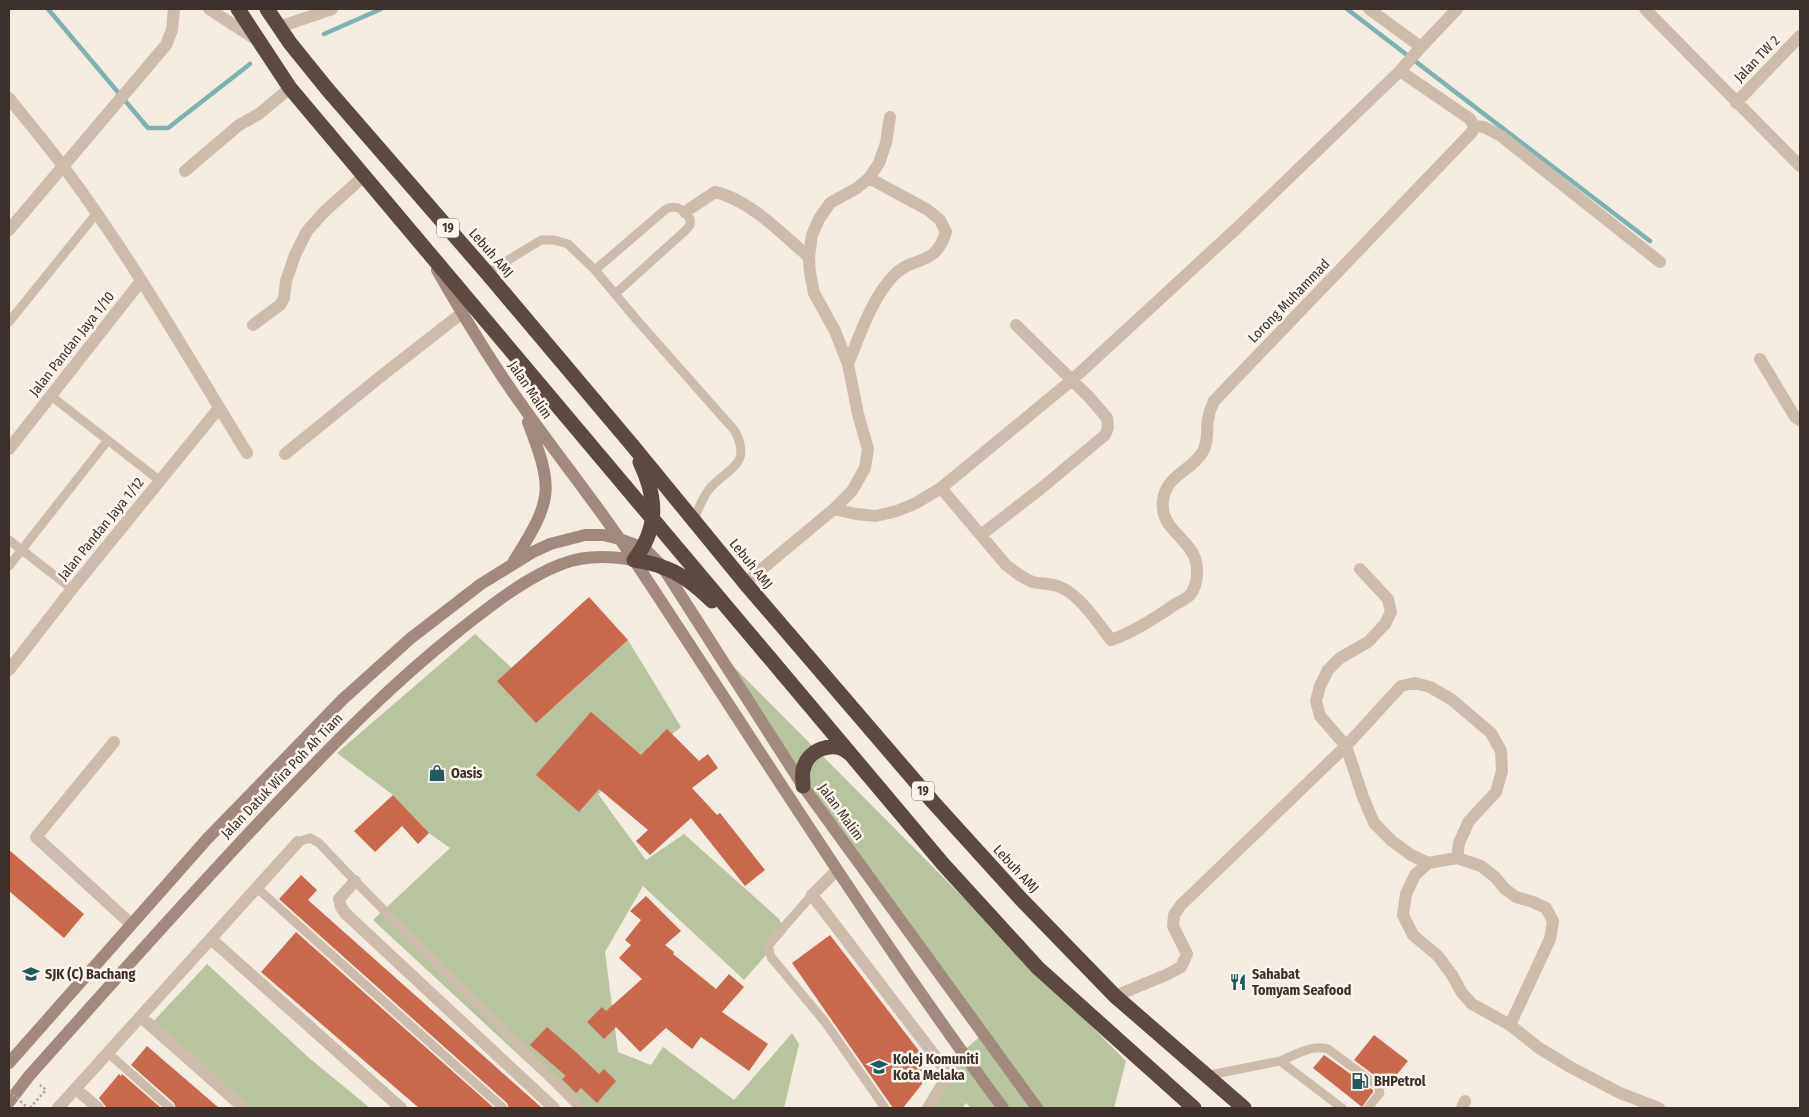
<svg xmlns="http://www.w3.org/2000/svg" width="1809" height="1117" font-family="'Fira Sans Condensed',sans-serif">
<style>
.green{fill:#b8c4a0}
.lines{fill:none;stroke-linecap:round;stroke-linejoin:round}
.stream{stroke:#7fb0b2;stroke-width:4.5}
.building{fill:#c8694b}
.path{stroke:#b9a596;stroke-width:2.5;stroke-dasharray:2.5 2.5;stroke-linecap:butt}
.lane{stroke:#cdbbac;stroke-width:9}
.street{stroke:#cdbbac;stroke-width:12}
.secondary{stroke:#a18a7d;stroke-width:12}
.highway{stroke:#5c4a42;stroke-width:15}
.path-bridge{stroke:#b9a596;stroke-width:2.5;stroke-dasharray:2.5 2.5;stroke-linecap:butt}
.labels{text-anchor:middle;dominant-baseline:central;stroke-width:5;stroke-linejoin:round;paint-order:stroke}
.shield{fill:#fbf5ee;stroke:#756b66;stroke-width:1}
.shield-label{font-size:12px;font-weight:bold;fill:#3b302b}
.street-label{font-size:14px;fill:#3b302b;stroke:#fbf5ee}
.poi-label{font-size:14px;font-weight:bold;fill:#3b302b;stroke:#fbf5ee;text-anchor:start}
</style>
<rect width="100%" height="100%" fill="#f4ebe1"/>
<path class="green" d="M475,634L554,707L628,640L681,727L598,794L646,860L684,834L779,919L786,932L744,980L643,886L605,952L618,1052L651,1065L663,1047L734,1100L792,1033L799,1044L784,1108H576L373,920L450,848L429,833L393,795L337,753Z
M714,647L1126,1061L1114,1108H971L966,1103L962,1108H929L962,1052L983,1034Z
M207,964L308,1057L370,1108H244L150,1025Z"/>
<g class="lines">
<path class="stream" d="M48,9L148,128H168L250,64
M1347,9L1650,241
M324,34L381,9"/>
</g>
<path class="building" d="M589,597L628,640L536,723L497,681Z
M591,712L641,755L667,729L699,761L708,754L718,768L692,788L717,815L720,813L765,870L745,886L691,818L650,855L636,841L648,830L599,789L579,812L536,775Z
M393,795L429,833L418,844L402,826L375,852L354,831Z
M9,850L84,914L64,938L9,891Z
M301,875L317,890L308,900L542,1108H509L507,1103L279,899Z
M646,896L681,931L665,945L674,952L673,954L716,989L729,974L744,987L722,1012L768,1044L749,1071L701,1037L692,1049L666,1028L640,1052L616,1027L604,1039L587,1022L602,1007L606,1011L642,979L619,958L631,945L625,940L641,920L630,911Z
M296,932L494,1108H419L261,972Z
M830,935L926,1060L922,1066V1084L903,1108H893L792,963Z
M547,1027L578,1054L599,1074L604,1069L616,1081L597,1103L581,1088L576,1093L562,1079L566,1076L530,1045Z
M1374,1035L1408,1061L1385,1089L1382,1081L1354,1060Z
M147,1046L219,1108H176L174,1103L131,1065Z
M1324,1055L1373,1090V1092L1362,1107L1313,1068Z
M119,1074L121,1076L122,1074L161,1108H107L99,1098Z"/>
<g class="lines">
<path class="path" d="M30,1108L46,1090L40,1085"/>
<path class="lane" d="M595,270L666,209C677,204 684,210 690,219V225L686,230L615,294
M487,273L541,240H554L568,244L595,270L636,319L735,431C752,465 729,467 710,488C703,497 698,509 694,520
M9,322L96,214
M51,396L159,480
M9,540L72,589
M9,566L108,440
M298,842L310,838L319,843L355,881L580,1108
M257,888L503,1108
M812,895L768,945L771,957L825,1022L885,1108
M108,1053L170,1108
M1280,1061C1295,1055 1312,1044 1328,1049L1378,1086L1380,1093L1368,1108
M1205,1076L1280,1061L1342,1108"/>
<path class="street" d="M209,9L257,40
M1369,9L1421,47L1457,9
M1645,9L1800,166
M279,27L332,9
M9,98C27,121 46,143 63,166C131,257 188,357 247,453
M1736,103L1800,36
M1474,126L1484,127L1501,136L1660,262
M185,171L239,125L259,114L290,88
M685,212L715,192C749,199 783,235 809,257
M9,230L166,45L172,30L174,9
M253,325L280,305L284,298L286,281L295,255L307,231L325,211L364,176
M1760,359L1795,417L1800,420
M848,364C860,335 871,300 893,276C913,255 935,268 946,232L940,220L928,210L869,178
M9,449L141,281
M285,454L380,377L462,313
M941,488L1006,565C1014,571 1023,579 1033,582C1041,584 1051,583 1060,587C1080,595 1098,623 1111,640C1134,632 1154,619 1174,605C1179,602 1186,599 1190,595C1199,584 1199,563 1192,552C1181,534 1160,525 1163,501C1165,476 1191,471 1202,453C1209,443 1206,430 1208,419C1209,413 1211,407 1214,401L1472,132L1474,126L1470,119L1400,71
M834,509L856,514L876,516L897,511L916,503L941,488L1072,380L1237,228L1400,71L1421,47
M981,535L1044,486L1105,435L1108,428L1107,418L1089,397L1016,325
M1360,569L1388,599L1391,612L1385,624L1368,642L1340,658L1328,670L1320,686L1316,701L1320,716L1346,746L1363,797L1374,823L1392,841L1411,855L1428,863L1457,858L1481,866L1495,877L1505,889L1516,897L1533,902L1546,908L1553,921L1550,939L1510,1025
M745,583L834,509L852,491L865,468L868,449L858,414L848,364L835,331L814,293L810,273L809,257L812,235L819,219L830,203L857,188L869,178L879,163L886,143L890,117
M9,670L72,589L219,408
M114,742L36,837L131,924
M1428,863L1415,875L1406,894L1403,915L1413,935L1438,956L1452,975L1462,993L1472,1004L1510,1025L1539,1048L1572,1068L1620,1093L1659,1108
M837,870L812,895L948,1073
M355,881L339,899L341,907L345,913L554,1108
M211,939L401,1108
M1115,996L1166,975L1181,967L1187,954L1173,926L1174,915L1181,905L1346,746L1401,686L1415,683L1430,687L1451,699L1491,733L1501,751L1502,771L1496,792L1469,821L1459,843L1457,858
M141,1017L244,1108
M76,1089L98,1108
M58,1108L298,842
M928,1108L962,1052
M1462,1108L1465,1101"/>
<path class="secondary" d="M437,270C464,317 492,364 524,408C560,459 600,508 634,560C756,744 872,931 1003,1108
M514,561C553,499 554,490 528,422
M9,1063L207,839L343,699L411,638L481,584L533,552L550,544L585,535H603L620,539L644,548L662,566L803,786L1037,1108
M9,1102L29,1076C113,982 196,888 283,797C338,739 393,683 456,633C485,610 526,577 562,564C584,555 611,556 634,560"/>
<path class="highway" d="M238,9L290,88L943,864L1038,968L1194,1108
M267,9L290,43L328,90L487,273L632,445L745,583L933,802L1020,898L1115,996L1244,1108
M640,462C657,498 659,528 634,560C643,562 653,563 662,567C681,573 698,587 712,601
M803,786C803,781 802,774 803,770C807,749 834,740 849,753"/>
<path class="path-bridge" d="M9,1091L28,1108"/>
</g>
<defs>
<g id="shop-bare" transform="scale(1.35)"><path d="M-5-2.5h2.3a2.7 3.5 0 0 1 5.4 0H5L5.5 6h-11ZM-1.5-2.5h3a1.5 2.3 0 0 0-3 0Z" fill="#1f5a5e" stroke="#fbf5ee" stroke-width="2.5" paint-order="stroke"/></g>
<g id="school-bare" transform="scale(1.35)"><path d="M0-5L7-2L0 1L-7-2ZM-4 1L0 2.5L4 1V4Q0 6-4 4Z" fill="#1f5a5e" stroke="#fbf5ee" stroke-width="2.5" paint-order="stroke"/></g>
<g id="restaurant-bare" transform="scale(1.35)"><path d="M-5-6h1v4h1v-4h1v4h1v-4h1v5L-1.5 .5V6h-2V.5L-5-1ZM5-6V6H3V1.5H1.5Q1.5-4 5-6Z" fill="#1f5a5e" stroke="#fbf5ee" stroke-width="2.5" paint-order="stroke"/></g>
<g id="university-bare" transform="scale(1.35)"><path d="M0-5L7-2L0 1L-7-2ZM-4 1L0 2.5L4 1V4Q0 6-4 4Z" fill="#1f5a5e" stroke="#fbf5ee" stroke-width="2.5" paint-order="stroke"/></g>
<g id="fuel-bare" transform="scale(1.35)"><path d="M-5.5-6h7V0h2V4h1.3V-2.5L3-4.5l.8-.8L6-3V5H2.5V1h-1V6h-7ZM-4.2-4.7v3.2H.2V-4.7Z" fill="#1f5a5e" stroke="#fbf5ee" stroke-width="2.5" paint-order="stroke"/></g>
</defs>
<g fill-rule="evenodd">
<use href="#shop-bare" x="437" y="773"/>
<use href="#school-bare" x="31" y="974"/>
<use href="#restaurant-bare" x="1238" y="982"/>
<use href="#university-bare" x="879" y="1067"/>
<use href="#fuel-bare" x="1360" y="1081"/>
</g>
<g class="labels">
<g class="shield">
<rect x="437" y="218.5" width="22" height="19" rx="4"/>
<rect x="912" y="781.5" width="22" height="19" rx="4"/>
</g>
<g class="shield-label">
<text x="448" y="228">19</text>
<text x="923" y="791">19</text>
</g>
<g class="street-label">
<text transform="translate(1757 59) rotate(-46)">Jalan TW 2</text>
<text transform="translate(491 253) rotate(49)">Lebuh AMJ</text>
<text transform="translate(1289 301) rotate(-46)">Lorong Muhammad</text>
<text transform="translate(72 344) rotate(-52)">Jalan Pandan Jaya 1/10</text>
<text transform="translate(530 390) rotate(56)">Jalan Malim</text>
<text transform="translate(101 529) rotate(-51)">Jalan Pandan Jaya 1/12</text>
<text transform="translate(751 564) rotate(51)">Lebuh AMJ</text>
<text transform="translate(282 776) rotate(-46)">Jalan Datuk Wira Poh Ah Tiam</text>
<text transform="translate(841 812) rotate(54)">Jalan Malim</text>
<text transform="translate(1016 869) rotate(47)">Lebuh AMJ</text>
</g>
<g class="poi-label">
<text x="451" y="773">Oasis</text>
<text x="45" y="974">SJK (C) Bachang</text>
<text x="1252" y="974">Sahabat<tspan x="1252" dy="16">Tomyam Seafood</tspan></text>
<text x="893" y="1059">Kolej Komuniti<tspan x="893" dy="16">Kota Melaka</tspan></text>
<text x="1374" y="1081">BHPetrol</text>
</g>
</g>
<rect width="1809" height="1117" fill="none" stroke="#3b302b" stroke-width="20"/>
</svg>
